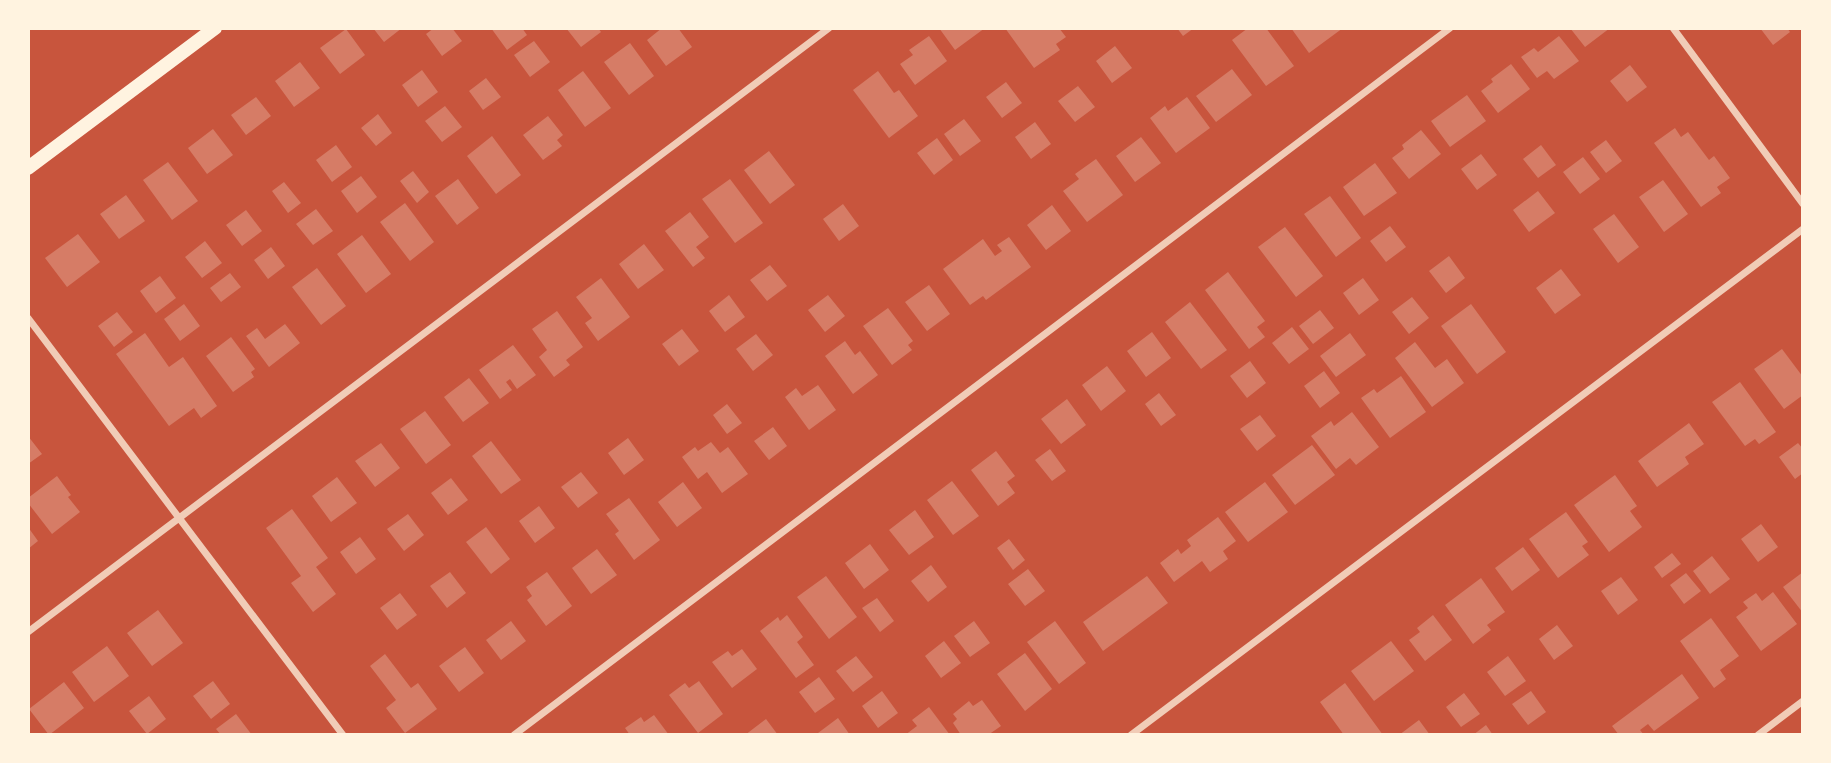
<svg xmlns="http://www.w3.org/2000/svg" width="1831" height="763" font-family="Figtree,sans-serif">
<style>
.building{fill:#d67c66}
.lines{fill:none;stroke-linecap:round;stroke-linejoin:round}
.minor{stroke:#f1ccb7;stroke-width:7}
.secondary{stroke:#fff3e0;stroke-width:14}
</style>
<rect width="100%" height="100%" fill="#c8553d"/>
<path class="building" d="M373,28H402L384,42Z
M434,28H452L462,41L442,56L426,34Z
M491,28H522L527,35L507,50Z
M566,28H598L601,32L581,47Z
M662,28H678L692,47L666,66L647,40Z
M939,28H985L955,50Z
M1005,28H1059L1066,37L1056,44L1060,50L1034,68Z
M1177,28H1194L1183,36Z
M1248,28H1266L1294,66L1266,86L1232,40Z
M1291,28H1343L1309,53Z
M1570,28H1610L1585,47Z
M1760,28H1787L1790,32L1773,45Z
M346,29L365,55L340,74L320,48Z
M929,36L947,61L915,85L900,64L913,55L909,50Z
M1559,36L1579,61L1554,79L1547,71L1537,78L1521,57L1534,48L1538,52Z
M534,41L550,62L530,77L514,55Z
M630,43L654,76L629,95L604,62Z
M1115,46L1132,68L1112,83L1096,61Z
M300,62L320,88L294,107L275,81Z
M1511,64L1530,89L1498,113L1481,91L1493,82L1491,79Z
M1630,65L1647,87L1627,102L1610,81Z
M1232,69L1252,95L1216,122L1196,96Z
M422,70L438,92L418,107L402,85Z
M583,71L611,108L585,127L558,90Z
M878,71L894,93L899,90L918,116L889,138L853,90Z
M486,78L501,97L483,110L469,91Z
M1006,82L1022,103L1002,118L986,97Z
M1078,86L1095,107L1075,122L1058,101Z
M1467,95L1486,121L1450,147L1431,121Z
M256,97L271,116L246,135L231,115Z
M1187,97L1210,128L1176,153L1150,118L1165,106L1168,111Z
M445,106L462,127L442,142L425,121Z
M378,114L392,133L376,146L361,128Z
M548,116L563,135L557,140L562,146L543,160L523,135Z
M964,119L981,141L960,156L944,134Z
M1035,122L1051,144L1031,159L1015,137Z
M1675,128L1681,137L1688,132L1709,160L1714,156L1730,178L1717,187L1721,193L1701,207L1654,143Z
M213,129L233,155L207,174L188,148Z
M1421,130L1441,154L1409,179L1392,158L1404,149L1402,145Z
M492,136L521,175L496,194L467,156Z
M1141,137L1161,163L1135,182L1116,156Z
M937,138L953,160L934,175L917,153Z
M1606,140L1622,161L1606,173L1590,152Z
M336,145L352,167L332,182L316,160Z
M1541,145L1556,165L1538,178L1523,159Z
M769,151L795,185L770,204L744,170Z
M1481,154L1497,175L1477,190L1461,169Z
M1583,157L1600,179L1580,194L1563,172Z
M1096,159L1123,195L1087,222L1063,191L1079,179L1075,174Z
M168,162L198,201L172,220L143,180Z
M1375,163L1397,193L1364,216L1343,187Z
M413,171L429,192L417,203L400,181Z
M361,176L377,197L357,213L341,191Z
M458,179L479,208L457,225L435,196Z
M730,179L763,223L735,243L702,199Z
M1663,180L1688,214L1664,232L1639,197Z
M284,182L301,203L288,213L272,191Z
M1538,191L1555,213L1529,232L1513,210Z
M126,195L145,221L119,239L100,214Z
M1330,196L1361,238L1336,257L1304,214Z
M405,203L434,242L410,261L380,222Z
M843,204L859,226L839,241L823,219Z
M1052,205L1071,231L1046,250L1027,225Z
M316,209L333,231L313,245L296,224Z
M246,210L262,231L242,246L226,225Z
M690,212L709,237L696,247L705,258L693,267L665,231Z
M1614,214L1639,247L1618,263L1593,229Z
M1390,226L1406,247L1386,262L1370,241Z
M1285,227L1323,276L1296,297L1258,247Z
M78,234L100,262L67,287L45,258Z
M362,235L391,274L366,293L337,254Z
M1009,237L1031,267L986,300L983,296L970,305L943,269L983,239L995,256L1002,251L997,245Z
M205,241L222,263L202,278L185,257Z
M644,244L664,270L638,289L619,264Z
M271,247L285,266L268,279L254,260Z
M1449,256L1465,278L1446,293L1429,271Z
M770,265L787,286L767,301L750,280Z
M317,268L346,306L321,325L292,287Z
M1561,269L1581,295L1555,314L1536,288Z
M1228,272L1265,321L1257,327L1265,337L1249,349L1205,290Z
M230,273L241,287L221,302L210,288Z
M160,276L176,298L156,313L140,291Z
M601,278L630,317L598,341L585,323L592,318L576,297Z
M1363,278L1379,300L1359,315L1343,293Z
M929,285L950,314L927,331L905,302Z
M729,295L745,317L725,332L709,311Z
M828,295L845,316L825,332L808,310Z
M1412,297L1429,318L1409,334L1392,312Z
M1190,302L1227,350L1201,369L1165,322Z
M184,304L200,326L180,341L164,319Z
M1471,304L1506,352L1477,374L1441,326Z
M888,308L913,341L908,345L912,350L892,365L863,326Z
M1320,310L1334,328L1313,344L1299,326Z
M557,311L583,347L566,360L570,365L554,377L539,357L547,350L532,329Z
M117,312L133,332L114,347L98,326Z
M285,324L300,343L269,367L246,336L257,328L265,339Z
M1292,327L1309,349L1289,364L1272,343Z
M682,329L699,351L679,366L662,344Z
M1152,332L1171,358L1146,377L1127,351Z
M145,333L169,367L183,357L217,406L201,418L194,408L169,426L116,354Z
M1350,333L1366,355L1336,377L1320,356Z
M756,334L773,355L753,371L736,349Z
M231,337L255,369L251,372L254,377L233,392L206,356Z
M845,341L855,355L860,351L878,375L853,394L825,356Z
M1415,342L1435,368L1447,359L1464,383L1432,407L1395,358Z
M513,345L536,375L517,389L510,379L506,382L512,390L500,399L479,370Z
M1782,349L1803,377V395L1784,409L1754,369Z
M1250,361L1266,383L1247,398L1230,376Z
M1107,366L1126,391L1101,411L1082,385Z
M1324,371L1340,393L1320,408L1304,386Z
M1401,376L1426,412L1390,438L1361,398L1374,389L1377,393Z
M469,378L489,403L463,422L444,397Z
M1740,382L1776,432L1759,444L1755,439L1745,446L1712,402Z
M818,385L836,410L809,430L785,397L796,388L802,396Z
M1159,393L1176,415L1161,426L1145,404Z
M1067,399L1086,425L1061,444L1041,419Z
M727,404L742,423L727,434L713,415Z
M425,411L451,445L426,464L400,429Z
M1352,412L1379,447L1356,465L1350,458L1336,469L1311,436L1331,421L1334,426Z
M1260,415L1276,436L1257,451L1240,429Z
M1689,423L1704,444L1685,457L1689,464L1657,487L1638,461Z
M773,427L787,446L769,460L754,441Z
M28,436L42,454L28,464Z
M628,438L644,460L624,475L608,453Z
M491,441L521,480L501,494L472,456Z
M711,442L720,453L728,447L748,474L722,493L707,472L698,479L682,457L695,447L698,451Z
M381,443L400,468L375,487L355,461Z
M1798,443L1803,449V473L1795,479L1779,457Z
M1312,445L1335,475L1295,505L1272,475Z
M1050,449L1066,471L1052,481L1035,460Z
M996,451L1015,476L1007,482L1015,493L998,506L971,470Z
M581,472L598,493L578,508L561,487Z
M1615,475L1637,506L1630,511L1642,527L1609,552L1574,505Z
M57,476L71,495L68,497L80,512L52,534L28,503V498Z
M337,477L357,503L331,522L312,496Z
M451,478L468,500L448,515L431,493Z
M952,481L979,516L953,535L927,500Z
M683,482L702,508L677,527L658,502Z
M1265,482L1288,512L1248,542L1225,512Z
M629,498L660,540L634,560L615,534L619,531L606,514Z
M539,506L555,528L535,543L519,521Z
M292,509L328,558L316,567L336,594L313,612L291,583L301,576L266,528Z
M915,510L934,537L909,555L889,530Z
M1566,512L1588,542L1582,546L1589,555L1558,578L1529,539Z
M408,514L424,535L404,551L387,529Z
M1218,517L1236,541L1223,551L1228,559L1210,572L1202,561L1174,582L1160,563L1178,549L1181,554L1191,546L1187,540Z
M1761,524L1778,547L1758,562L1741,539Z
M28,527L38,541L28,549Z
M486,527L510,559L491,574L466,542Z
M360,537L376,559L356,574L340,552Z
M1009,539L1025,560L1013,570L997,548Z
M870,544L889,570L864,589L845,563Z
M1523,547L1540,570L1512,591L1495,568Z
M597,549L617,575L591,594L572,568Z
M1672,553L1681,564L1662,578L1654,567Z
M1712,556L1730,579L1710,594L1693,571Z
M931,565L947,587L928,602L911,581Z
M1028,569L1045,591L1025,606L1008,584Z
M450,572L466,593L447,608L430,586Z
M547,572L572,606L546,626L527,600L532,596L526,587Z
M1803,572V613L1783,587Z
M1686,573L1701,591L1684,604L1670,585Z
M826,576L857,617L829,639L797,597Z
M1147,576L1168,603L1103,651L1083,622Z
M1621,577L1638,600L1618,615L1601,591Z
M1481,578L1505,612L1487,625L1491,630L1473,644L1445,605Z
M1773,592L1797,624L1761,651L1736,617L1748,608L1743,602L1756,593L1762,601Z
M400,593L417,615L397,630L380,608Z
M877,598L894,621L880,632L862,608Z
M158,610L183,643L152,666L127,633Z
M787,615L803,637L797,642L814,665L796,678L760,631L778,617L780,621Z
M1433,615L1452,640L1425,661L1409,640L1420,632L1417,628Z
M1711,618L1739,656L1720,670L1726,679L1714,688L1680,641Z
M511,621L526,641L501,660L486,640Z
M974,621L990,643L970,657L954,636Z
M1055,621L1086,663L1059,684L1027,642Z
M1557,625L1573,646L1554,660L1539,639Z
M944,641L961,663L941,678L925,656Z
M1391,641L1414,671L1374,701L1351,671Z
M107,646L129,676L94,702L72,672Z
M465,647L484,673L459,692L439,666Z
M742,649L757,669L732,688L712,662L728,651L732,656Z
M1025,653L1052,689L1025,711L997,674Z
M385,654L411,688L418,683L437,709L405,733L386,708L396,700L370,666Z
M856,656L873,677L853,692L836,671Z
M1508,656L1526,681L1505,696L1487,672Z
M1682,674L1699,698L1654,731L1648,724L1640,730L1644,735H1619L1612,726Z
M819,677L835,699L815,713L799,692Z
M213,681L230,704L211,719L193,696Z
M699,681L723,714L698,733L669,695L685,683L689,688Z
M64,682L84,708L49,735L29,709Z
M1345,683L1383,735H1344L1320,702Z
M882,691L898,713L878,728L862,706Z
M1531,691L1546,712L1528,725L1512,704Z
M1464,693L1480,714L1461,727L1446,707Z
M149,696L166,719L147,734L129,711Z
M982,700L1001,726L988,735H961L953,723L957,719L953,714L969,701L973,706Z
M929,707L950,735H905L917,726L912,720Z
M236,714L252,735H221L216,729Z
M654,715L669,735H630L625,728L641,717L644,722Z
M838,718L850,735H819L818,733Z
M766,719L778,735H745Z
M1419,720L1430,735H1399Z
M1486,725L1493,735H1473Z"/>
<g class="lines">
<path class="minor" d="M1673,28L1803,204
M28,318L343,735
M28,632L829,28
M514,735L1450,28
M1131,735L1803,229
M1758,735L1803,701"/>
<path class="secondary" d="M28,168L215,28"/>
</g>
<rect width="1831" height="763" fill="none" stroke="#fff3e0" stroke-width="60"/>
</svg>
